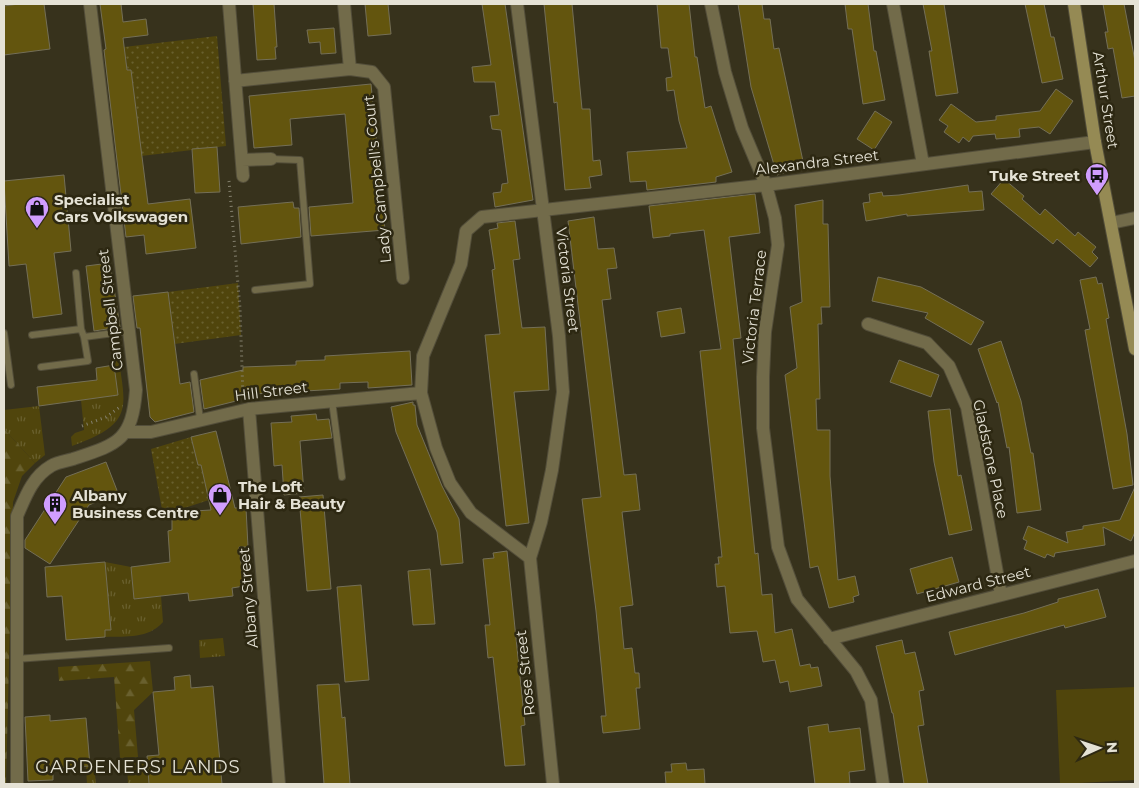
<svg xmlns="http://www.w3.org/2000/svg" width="1139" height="788" font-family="Montserrat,sans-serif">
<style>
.grass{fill:url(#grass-tufts)}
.forest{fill:url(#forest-firs)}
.park{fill:#50450c}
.garden{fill:url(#garden-dots)}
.building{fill:#63550e;stroke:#746f57}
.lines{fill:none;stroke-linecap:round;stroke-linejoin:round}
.lane-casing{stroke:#534e3a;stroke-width:8}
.street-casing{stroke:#534e3a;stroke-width:14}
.secondary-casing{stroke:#534e3a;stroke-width:14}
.path{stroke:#84806e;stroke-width:3;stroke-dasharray:1 4;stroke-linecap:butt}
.lane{stroke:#726b4a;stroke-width:6}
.street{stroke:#726b4a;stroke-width:12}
.secondary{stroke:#958a54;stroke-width:12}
.labels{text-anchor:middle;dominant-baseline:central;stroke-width:5;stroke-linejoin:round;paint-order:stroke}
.street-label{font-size:15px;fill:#e5e2d5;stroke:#2d2812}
.poi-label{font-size:15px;font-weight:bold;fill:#e5e2d5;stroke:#2d2812;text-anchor:start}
.quarter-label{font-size:18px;letter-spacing:1px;fill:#e5e2d5;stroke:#2d2812}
</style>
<defs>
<pattern id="grass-tufts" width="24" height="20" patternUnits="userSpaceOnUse" patternTransform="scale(1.25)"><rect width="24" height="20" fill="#50450c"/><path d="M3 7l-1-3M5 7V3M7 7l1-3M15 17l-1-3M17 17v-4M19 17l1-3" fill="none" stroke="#69602e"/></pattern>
<pattern id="forest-firs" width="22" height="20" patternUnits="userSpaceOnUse" patternTransform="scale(1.25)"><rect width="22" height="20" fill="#50450c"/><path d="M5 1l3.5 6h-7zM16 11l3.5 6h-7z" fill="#69602e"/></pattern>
<pattern id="garden-dots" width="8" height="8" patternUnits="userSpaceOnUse" patternTransform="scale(1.25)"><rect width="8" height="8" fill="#50450c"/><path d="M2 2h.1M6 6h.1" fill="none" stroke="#69602e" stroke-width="1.8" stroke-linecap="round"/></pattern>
</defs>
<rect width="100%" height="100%" fill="#37321c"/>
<path class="grass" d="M117,348C125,407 137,423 72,446L71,437L75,433L84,430L81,400L86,399L85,391L117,395L111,349Z
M39,406L45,455L35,463L4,429V410Z
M105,562L131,567L134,599L161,596L163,622C148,639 127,636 105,637V630L111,629Z
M223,638L225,656L200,658L199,640Z
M148,761L149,784H128L127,763Z
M94,765L96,784H87L86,766Z"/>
<path class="forest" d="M4,429L35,463L22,476L13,502L6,784H4Z
M150,661L153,692L134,710L138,757L120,758L114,677L59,681L58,667Z"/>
<path class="park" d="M1135,687V780L1060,784L1056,690Z"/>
<path class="garden" d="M217,36L226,146L141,156L124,47Z
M238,283L241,335L167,345L174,336L173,326L165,327L170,304L168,292Z
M191,437L198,465H201L209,500L163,515L151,449Z"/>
<path class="building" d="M19,4H44L50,49L4,55V6Z
M100,4H121L123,22L146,19L148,35L123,38L127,70H131L148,204L190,199L196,248L146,254L144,235L126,237L104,50L106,49Z
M253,4H274L277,47H275L276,59L257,60Z
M365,4H388L391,34L368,36Z
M482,4H505L533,200L495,207L493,193L501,192L502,184L508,183L501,130L492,129L490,116L499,115L495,82H474L472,67L491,65Z
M544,4H572L582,109H590L593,161L600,160L602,175L589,177L591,188L565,190L557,102L554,103Z
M657,4H689L695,57H697L705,108L711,106L732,172L716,177V182L647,190L646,181L630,182L627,152L687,148L679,121L674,90L667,91L666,78L672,77L668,48H661Z
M738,4H762L764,19H770L774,49L779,48L804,166L777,175L751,87Z
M845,4H868L874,51H876L885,100L863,104L852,29H848Z
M923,4H944L958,93L936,96L929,51H932Z
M1025,4H1044L1051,37H1054L1063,79L1042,83Z
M1103,4H1124L1135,61V96L1122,98L1113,48L1108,49L1105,32H1108Z
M334,28L336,53L321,54L320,42L309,43L307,30Z
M371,84L385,230L311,236L309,207L353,203L345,114L290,119L292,145L254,148L249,96Z
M1056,89L1073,101L1050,134L1039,127L1019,129L1020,137L996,139L995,134L973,136L969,142L963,137L959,143L944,132L948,126L939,120L951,104L976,122L996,120V116L1040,111Z
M875,111L892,122L874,150L857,139Z
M217,147L220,192L195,193L192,149Z
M64,175L71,251L54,253L62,314L33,318L26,264L9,266L4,181Z
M1004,179L1024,196L1022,199L1040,215L1045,209L1075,236L1078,232L1096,247L1092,252L1098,258L1090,267L1057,239L1053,244L991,194Z
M968,185L969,192L982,191L984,210L907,216V214L866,221L863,203L870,202L869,194L882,192L883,196L899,195Z
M755,194L760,233L729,237L741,338L733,339L755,554L758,553L762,595L772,594L775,633L792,629L800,666L810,664L811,668L818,667L822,686L790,692L788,681L780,683L775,660L763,662L757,631L730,633L725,586L717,587L715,564H719L718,557H722L700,351L721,349L704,230L670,234V236L653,238L649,206Z
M823,200V224H828L830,307H821L822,324H818L820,399H816L817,430H830V476L838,580L855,576L859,595L853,597L854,602L829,608L818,566L810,568L785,375L797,368L790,307L802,302L795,205Z
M293,202L294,208H299L301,237L241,244L238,207Z
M594,217L598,249L614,248L617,268L607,269L611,299L602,300L624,475L636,474L640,510L622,512L633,605L620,607L624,649L632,648L635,673H639L640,688H636L640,729L603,733L601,716H606L596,611L582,499L601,497L568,221Z
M515,221L520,259L513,260L522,328L545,327L549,390L514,392L529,523L506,526L485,335L500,334L492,270L495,269L489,230L498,228L497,223Z
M110,263L120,327L94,331L86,266Z
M878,277L921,287L984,322L971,345L925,318L928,313L872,301Z
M1096,277L1098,284L1102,283L1109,318L1106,319L1127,434L1133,485L1113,489L1085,330L1090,329L1080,280Z
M168,292L180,384L190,382L194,412L155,422L150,417L140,328H137L133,296Z
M681,308L685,333L661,337L657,312Z
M1001,341L1021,401L1031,453H1033L1041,510L1017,513L1009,447L1007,448L998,402L997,403L978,349Z
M410,351L412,385L368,388V382L340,383V389L235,395L236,401L204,409L200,380L243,370V367L296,365V361L325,360V356Z
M899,360L939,375L931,397L890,382Z
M114,365L118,395L39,406L37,387L97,380L96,368Z
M413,402V405H415L417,425L442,486L459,519L463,563L441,565L437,532L396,432L391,407Z
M950,409L958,476L961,475L972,530L949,535L934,462L928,411Z
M316,414L317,420L329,419L332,438L300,441L304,493L284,495L282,465L274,466L271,423L292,422L291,416Z
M216,431L235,508H246L248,547H239L244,586L232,588L233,596L189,601L188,593L134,599L131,567L170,562L168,531L172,530V519L194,517V511L211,510L201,465H198L191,437Z
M106,462L118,493L89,505L50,564L25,548V540L66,477Z
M1135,487V532L1131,541L1103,527L1105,545L1055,553L1054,557L1047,554L1045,558L1024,549L1027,541L1023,539L1028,526L1068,543L1066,532L1083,529V526L1120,520Z
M323,495L331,589L307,591L299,497Z
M507,551L525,725L521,726L525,765L505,766L493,657L488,658L485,625H490L483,559L494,558L493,553Z
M952,557L959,582L917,594L910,569Z
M105,562L111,630H105V637L66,640L62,596L47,597L45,567Z
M430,569L435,624L413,625L408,571Z
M361,585L369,680L345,682L337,587Z
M1098,589L1106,617L1065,628L1064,625L955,655L949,632L1024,613L1058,602V599Z
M902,640L905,654L915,652L924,690L919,691L924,725L918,726L928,784H904L893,713H892L876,646Z
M190,675L191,688L213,686L222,784H149L147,756L159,755L153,692L175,690L174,677Z
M339,684L342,718L345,717L350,784H324L317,685Z
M50,715V721L86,718L90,766L53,768V780L28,781L25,717Z
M828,724L829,732L860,728L865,770L849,772L850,784H815L808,727Z
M686,763L687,770L704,769L705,784H666L665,772H672L671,764Z"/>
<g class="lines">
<g class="lane-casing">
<path id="lane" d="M76,273L81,329
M255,290L310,284L300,160L271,159
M4,333L11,385
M32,335L81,329L84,337L129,331
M41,367L88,361L84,337
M194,374L200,419
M332,401L342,477
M16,659L169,648"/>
</g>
<g class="street-casing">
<path id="street" d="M229,4L243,176
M517,4L559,336L563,392L552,470L541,522L530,558L553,784
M711,4L725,72L742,128L766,185L775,218L778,245L765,332L763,377V428L778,547L797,599L856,671L871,700L883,784
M893,4L923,164
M350,69L372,72L384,87L403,278
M235,81L350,69L344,4
M242,160L271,159
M1111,223L1135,218
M868,324L927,343L949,366L967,407L1001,595
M249,409L279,784
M127,432H151L249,409L421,393
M530,558L471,513L450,483L436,448L421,393L423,356L461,264L466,231L482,217L766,185L1095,142
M829,639L1135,561
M17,784V516C25,498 32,477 51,466C57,462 66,461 73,459C118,444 132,441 136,390L90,4"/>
</g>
<g class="secondary-casing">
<path id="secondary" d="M1074,4L1095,142L1135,349"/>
</g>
<path class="path" d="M229,181L240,308L243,397
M82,426L106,417L120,407"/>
<use href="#lane" class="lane"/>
<use href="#street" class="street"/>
<use href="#secondary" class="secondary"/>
</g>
<defs>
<g id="bus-pin" transform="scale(1.25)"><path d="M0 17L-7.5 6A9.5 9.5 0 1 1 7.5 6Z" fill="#d09dfe" stroke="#2d2812"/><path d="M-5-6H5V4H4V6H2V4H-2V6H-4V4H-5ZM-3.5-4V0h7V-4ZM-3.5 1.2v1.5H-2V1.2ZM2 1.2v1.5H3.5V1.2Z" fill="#111"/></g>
<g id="shop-pin" transform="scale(1.25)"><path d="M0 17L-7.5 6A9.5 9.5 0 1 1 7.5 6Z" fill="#d09dfe" stroke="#2d2812"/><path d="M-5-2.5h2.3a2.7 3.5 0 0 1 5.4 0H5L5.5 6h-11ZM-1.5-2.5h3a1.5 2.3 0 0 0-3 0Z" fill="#111"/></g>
<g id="building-pin" transform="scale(1.25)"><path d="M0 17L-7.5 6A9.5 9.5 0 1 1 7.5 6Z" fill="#d09dfe" stroke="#2d2812"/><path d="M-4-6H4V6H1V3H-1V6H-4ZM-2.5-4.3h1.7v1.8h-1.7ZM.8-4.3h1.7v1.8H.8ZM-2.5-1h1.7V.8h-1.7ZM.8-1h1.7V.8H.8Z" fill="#111"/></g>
</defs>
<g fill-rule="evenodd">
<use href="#bus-pin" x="1097" y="175"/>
<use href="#shop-pin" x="37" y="208"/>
<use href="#shop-pin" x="220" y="495"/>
<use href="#building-pin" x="55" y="504"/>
</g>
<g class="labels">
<g class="street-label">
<text transform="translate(1106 100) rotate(81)">Arthur Street</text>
<text transform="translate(817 162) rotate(-7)">Alexandra Street</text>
<text transform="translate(377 179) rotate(-96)">Lady Campbell's Court</text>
<text transform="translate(568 280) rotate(83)">Victoria Street</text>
<text transform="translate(754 307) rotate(-83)">Victoria Terrace</text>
<text transform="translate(110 310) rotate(-97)">Campbell Street</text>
<text transform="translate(271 391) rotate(-7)">Hill Street</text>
<text transform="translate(991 459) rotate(78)">Gladstone Place</text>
<text transform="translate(978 584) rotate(-14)">Edward Street</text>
<text transform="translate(248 598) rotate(-95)">Albany Street</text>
<text transform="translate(525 673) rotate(-96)">Rose Street</text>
</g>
<g class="poi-label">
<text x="1080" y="175" text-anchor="end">Tuke Street</text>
<text x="54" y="199">Specialist<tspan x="54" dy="17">Cars Volkswagen</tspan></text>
<text x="238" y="486">The Loft<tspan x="238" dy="17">Hair &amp; Beauty</tspan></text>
<text x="72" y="495">Albany<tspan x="72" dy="17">Business Centre</tspan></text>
</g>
<g class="quarter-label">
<text x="138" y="767">GARDENERS' LANDS</text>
</g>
</g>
<rect width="1139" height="788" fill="none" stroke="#e5e2d5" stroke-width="10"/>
<g transform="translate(1099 748) rotate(87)" stroke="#2d2812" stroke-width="4" paint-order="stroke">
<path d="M0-4L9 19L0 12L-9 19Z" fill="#e5e2d5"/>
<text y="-8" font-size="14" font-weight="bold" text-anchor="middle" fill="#e5e2d5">N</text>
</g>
</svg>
